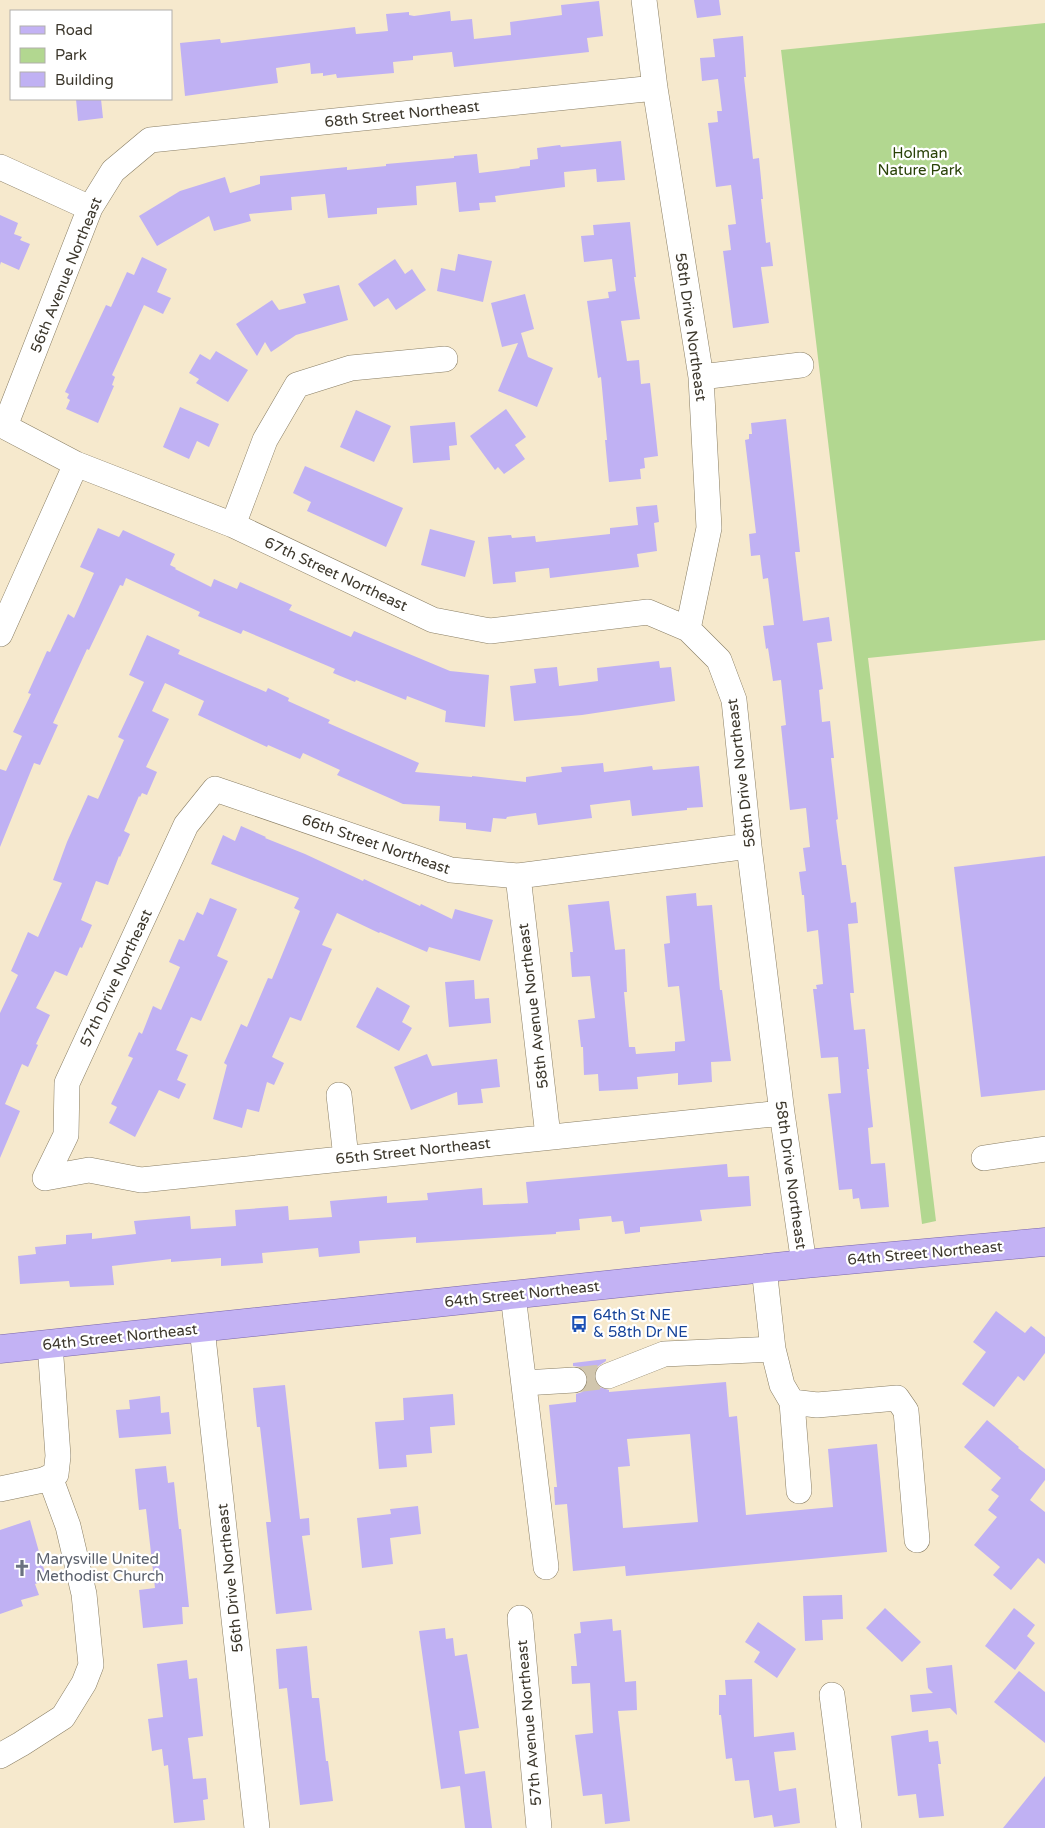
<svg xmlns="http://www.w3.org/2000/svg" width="1045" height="1828" font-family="'Varela Round',sans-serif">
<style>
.green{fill:#b2d790}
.building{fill:#c0b1f3;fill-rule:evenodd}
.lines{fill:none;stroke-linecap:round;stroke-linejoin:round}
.minor-tunnel{stroke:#d1c6ad;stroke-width:25;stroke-dasharray:25 12;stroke-linecap:butt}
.minor-casing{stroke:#897e64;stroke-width:26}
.major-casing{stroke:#7a66aa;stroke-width:29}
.minor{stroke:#fff;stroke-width:25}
.major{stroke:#c3b2f4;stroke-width:28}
.labels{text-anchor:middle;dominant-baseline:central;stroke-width:4.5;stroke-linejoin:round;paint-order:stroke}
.street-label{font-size:15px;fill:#3d382d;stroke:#fff}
.park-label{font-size:15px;fill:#294207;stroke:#fff}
.transit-label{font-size:15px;fill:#164399;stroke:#fff;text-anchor:start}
.worship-label{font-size:15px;fill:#5b616d;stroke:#fff;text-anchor:start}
</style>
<rect width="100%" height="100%" fill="#f6e9cd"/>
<path class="green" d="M1045,23V640L868,658L936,1221L922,1224L781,50Z"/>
<path class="building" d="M694,0H719L721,15L697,18Z
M599,1L603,36L587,38L589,52L454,67L452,52L413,56V60L393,62L394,73L337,78L336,74L323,76V73L311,74L310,63L276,68L278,83L185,96L180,43L220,39L221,43L355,27L356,34L388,31L386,14L409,12V15L414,16L450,11L451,21L472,19L474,39L511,35L510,22L562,15L561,5Z
M743,36L746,77H744L753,159L759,158L763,199H761L766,243L770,242L773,266L761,267L769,323L733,328L723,251L731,250L728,225L736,224L731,185L716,187L708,123L718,122L717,111H722L718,79L702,81L700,58L715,57L713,39Z
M76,99H101L103,118L78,121Z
M621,141L625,180L597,182L596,169L564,172L565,187L495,196L496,202L479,203L480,210L459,212L456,182L416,186L417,205L377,208V214L328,218L325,194L291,197L292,210L249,214L251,221L214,231L209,216L157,246L139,216L180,191L225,177L230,193L260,184V176L347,167V170L386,166V164L454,158V156L477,154L479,173L520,168L519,167L530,166V160L538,159L537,148L560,145L561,147Z
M0,215L18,223L14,234L22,237L20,240L30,244L19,270L1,262L0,265Z
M630,222L636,277H634L640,319L621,321L627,361L639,360L641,384L650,383L658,456L644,458L645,468L640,469L641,479L609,482L605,440H607L601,377L598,378L587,301L609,298L608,292L616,291L612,259L584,262L581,236L594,235L593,225Z
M458,254L492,261L483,302L437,291L441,268L455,271Z
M142,257L167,269L157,292L171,298L163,314L144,305L112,375L115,377L112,385L114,386L98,423L66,409L70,400L67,398L69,394L65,392L106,305L111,307L127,272L134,275Z
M395,259L405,274L412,269L426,290L396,310L388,298L374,307L358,284Z
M339,285L348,320L296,335L271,352L265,342L257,356L236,324L272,300L279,310L306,303L303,294Z
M525,294L534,329L521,333L528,357L553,368L537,407L498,391L518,343L502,347L491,303Z
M216,351L248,370L228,402L196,383L199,379L189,373L200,354L210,360Z
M180,407L219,424L209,447L197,441L189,459L163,447Z
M506,409L526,437L515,445L525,459L504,474L498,467L495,470L470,436Z
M356,410L391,426L374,462L340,447Z
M786,419L800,552H795L803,621L829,617L832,641L817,643L823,689L819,690L822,722L830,721L834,758H831L838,819L836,820L842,865H846L851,903L856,902L858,923L848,924L854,993H850L854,1030L865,1029L869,1069H867L873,1127L868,1128L871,1164L885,1163L889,1207L861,1209L859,1198L853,1199L852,1189L839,1190L828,1094L841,1093L838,1057L821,1058L813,989H817L816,985L823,984L818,930L807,932L804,895H802L799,872L806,871L803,848L810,847L806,808L790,810L781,726L786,725L781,680L773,681L768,648L766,649L763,626L774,625L768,578L763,579L760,555L751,556L749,534L756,533L745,440L749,439V434H752L751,423Z
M455,422L457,445L449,446L450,460L413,463L410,426Z
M305,466L403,508L386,547L307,511L311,502L293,493Z
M657,505L659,522L654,523L657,551L637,554L639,567L550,578L549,568L515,572L516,582L493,584L488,537L511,535L512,538L535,536L536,542L610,534V528L638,525L636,507Z
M98,528L119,537L123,530L175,554L170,565L176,568L175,569L211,587L214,579L237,589L240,582L292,605L289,610L351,637L354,631L450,671L489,675L485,727L445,722L446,711L407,696L406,700L356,680L355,682L333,673L335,669L243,630L241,634L198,616L200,612L126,578L123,586L120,585L89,650L87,649L53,723L58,725L40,765L34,763L0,847V769L6,771L22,736L13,732L31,694L28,693L47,651L50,652L68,614L74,618L94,573L80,567Z
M430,529L475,541L465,577L421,565Z
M147,635L180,650L178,654L266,692L268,688L289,698L288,701L330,720L328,723L419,763L415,772L472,777V776L526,782V777L562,772L561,767L603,763L604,772L652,766L653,770L699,766L703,807L687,808V810L632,816L630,800L590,805L592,818L538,825L536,813L507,817L506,819L493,818L491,832L466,829V823L439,821L440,806L403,804L337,775L340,770L303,753L300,759L268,745L267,747L198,715L204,701L165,683L152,711L169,719L146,767L157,772L147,795L142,793L140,797L139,796L124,831L130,834L120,857L119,856L108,885L96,881L81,920L92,925L82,948L80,947L67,976L55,971L36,1008L50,1015L36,1044L38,1045L28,1067L22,1064L5,1104L20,1111L0,1158V1013L18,975L11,971L28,932L38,937L62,883L53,880L67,842L88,795L98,799L124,740L118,737L144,682L129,675Z
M659,661L660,668L671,667L675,701L582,715L514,721L510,686L536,683L534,669L557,667L559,686L598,681L597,668Z
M241,826L266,837L265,838L305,854L363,881L364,879L420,906L421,904L452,919L455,909L493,920L480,961L429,947L427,952L380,932L379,933L337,913L322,945L332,949L301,1021L290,1017L272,1057L284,1063L274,1085L267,1082L259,1112L247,1109L242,1128L213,1119L227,1065L224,1063L241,1024L247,1027L268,978L272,979L300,911L294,908L299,898L211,864L223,835L235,841Z
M1045,856V1090L981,1097L954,867Z
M696,893L697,906L712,905L720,990H722L731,1061L711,1062L712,1082L678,1085V1073L637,1077L638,1089L599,1091L598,1074L584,1075L583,1047H581L578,1020L595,1018L590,976L572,977L570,952H573L568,905L609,901L615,950L625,949L627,992H624L629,1047H635L636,1054L675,1051V1042L685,1041L679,986L668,987L664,944L670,943L666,896Z
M210,898L237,909L217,956L228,961L201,1021L191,1017L176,1050L188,1055L177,1080L186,1084L179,1099L159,1090L135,1137L109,1123L117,1107L111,1104L133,1058L128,1056L139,1032L142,1034L153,1006L161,1010L180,967L169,962L179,939L184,941L197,912L203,915Z
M474,980L475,999L489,998L491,1023L449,1027L445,982Z
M377,987L410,1006L402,1022L412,1028L399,1051L356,1027Z
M427,1054L432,1066L497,1059L500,1087L481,1089L483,1103L458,1105L457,1092L411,1110L394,1067Z
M727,1164L728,1177L749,1176L751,1206L700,1210L702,1221L640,1227V1232L625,1234L623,1221L612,1222L611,1216L579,1219L580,1230L556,1232V1234L416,1243V1237L359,1241L360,1253L319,1257L318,1248L262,1253L263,1263L221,1266V1258L171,1262V1259L112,1266L114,1285L70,1287L69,1281L20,1284L18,1256L36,1254L35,1247L66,1244V1235L92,1233V1239L136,1234L134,1221L190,1216L191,1229L236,1226L235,1210L288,1206L289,1220L332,1217L330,1201L387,1196V1203L428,1200L427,1193L482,1188L483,1205L528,1203L526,1182Z
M996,1311L1025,1333L1031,1326L1045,1337V1353L1024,1381L1018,1376L994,1407L962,1384L986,1352L973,1342Z
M606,1359V1361L597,1367L594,1374V1381L599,1387L609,1390V1392L726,1382L729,1417L737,1416L746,1515L833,1507L828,1449L877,1444L887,1552L626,1576L625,1566L573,1571L567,1504L555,1505L554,1487H557L549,1405L576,1402V1394L582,1392L587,1387L588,1380L586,1373L581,1367L573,1366V1363ZM690,1434L698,1522L623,1528L618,1467L630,1466L627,1439Z
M285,1385L300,1519L309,1518L310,1535L302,1536L312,1610L276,1614L266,1522H271L260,1427H257L253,1388Z
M453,1394L455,1425L430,1427L432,1453L406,1455L407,1467L379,1469L375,1422L404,1420L403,1398Z
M160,1396L161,1413L169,1412L171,1434L119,1438L116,1410L130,1409L129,1400Z
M987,1420L1019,1447L1018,1448L1045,1469V1480L1030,1500L1045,1512V1564L1038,1558L1011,1590L993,1575L1000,1567L974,1545L997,1517L988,1510L999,1496L991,1490L1001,1478L964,1447Z
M166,1466L168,1483L174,1482L179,1529H181L189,1607H182L183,1624L143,1628L139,1590L155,1588L146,1509L139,1510L135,1469Z
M418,1506L421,1534L390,1538L393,1564L362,1568L357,1518L391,1514L390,1509Z
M30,1520L47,1580L35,1584L39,1595L21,1600L23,1606L0,1614V1530Z
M842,1595L843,1619L822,1620L823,1640L805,1641L803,1596Z
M885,1608L921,1642L902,1662L866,1628Z
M1014,1608L1035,1625L1027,1636L1035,1643L1015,1670L985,1646Z
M612,1619L613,1631L621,1630L625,1682L636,1681L637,1710L618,1711L630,1821L605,1824L602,1794L583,1796L575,1735L593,1733L590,1683L572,1684L571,1666H577L574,1634L581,1633L580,1622Z
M758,1622L796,1649L777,1678L754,1662L760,1652L745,1642Z
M445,1628L446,1639L453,1638L455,1656L467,1654L479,1728L459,1731L465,1774L485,1771L492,1828H465L460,1786L441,1789L419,1631Z
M307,1646L312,1698H319L326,1761H328L333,1801L300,1805L287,1688L279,1689L276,1649Z
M187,1660L189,1679L197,1678L203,1736L188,1738L193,1779L206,1778L208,1799L203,1800L205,1820L174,1823L168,1765L164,1766L162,1749L152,1751L148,1719L163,1717L157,1664Z
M952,1665L957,1715L950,1708L912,1712L910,1695L933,1693L928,1688L926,1668Z
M1019,1671L1045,1692V1743L994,1702Z
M752,1679L754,1737L794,1732L796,1750L774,1752L779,1791L796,1788L800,1823L774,1827L772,1815L754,1818L749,1780L735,1781L732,1758L726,1759L721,1715H719V1695H726L725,1680Z
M928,1730L929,1742L938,1741L941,1764H938L944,1816L919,1818L916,1794L898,1796L891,1736Z
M1045,1776V1828H1003Z"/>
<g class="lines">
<path class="minor-tunnel" d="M574,1380L608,1376"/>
<g class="minor-casing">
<path id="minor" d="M644,0L655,88L701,377L709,528L688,629L719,660L734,700L749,846L782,1113L804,1264
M0,167L90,208
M701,377L801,365
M0,424L76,464L233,525L433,620L490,631L648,612L688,629
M5,426L90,208L113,171L150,140L655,88
M233,525L265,440L297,385L351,368L445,359
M0,634L76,464
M518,876L548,1136
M339,1095L346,1158
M984,1158L1045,1149
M45,1178L66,1135L67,1083L186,825L215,789L451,870L518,876L749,846
M45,1178L89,1170L141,1180L782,1113
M513,1295L546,1567
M202,1328L257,1828
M773,1349L782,1385L792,1402L817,1405L897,1398L906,1411L917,1540
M608,1376L664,1354L773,1349L764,1268
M524,1383L574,1380
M792,1402L799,1491
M0,1489L43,1480L56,1474L58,1456L50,1344
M520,1618L539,1828
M832,1695L849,1828
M0,1756L21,1744L63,1717L84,1683L91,1665L84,1594L68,1526L50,1477"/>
</g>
<g class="major-casing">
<path id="major" d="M0,1349L804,1264L1045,1242"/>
</g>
<use href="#minor" class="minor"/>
<use href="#major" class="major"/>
</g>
<defs>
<g id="bus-bare" transform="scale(1.35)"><path d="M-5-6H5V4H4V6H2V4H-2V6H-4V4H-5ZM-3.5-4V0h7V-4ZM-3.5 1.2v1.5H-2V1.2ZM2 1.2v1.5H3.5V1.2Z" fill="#1a4fb4" stroke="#fff" stroke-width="2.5" paint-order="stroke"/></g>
<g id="church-bare" transform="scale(1.35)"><path d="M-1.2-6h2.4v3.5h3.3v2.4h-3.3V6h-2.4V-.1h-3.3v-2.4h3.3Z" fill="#6b7280" stroke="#fff" stroke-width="2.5" paint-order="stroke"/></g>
</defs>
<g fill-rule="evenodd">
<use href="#bus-bare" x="579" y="1324"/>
<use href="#church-bare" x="22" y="1568"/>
</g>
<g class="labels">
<g class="street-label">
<text transform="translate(402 114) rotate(-6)">68th Street Northeast</text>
<text transform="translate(66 275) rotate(-68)">56th Avenue Northeast</text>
<text transform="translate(691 327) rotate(82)">58th Drive Northeast</text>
<text transform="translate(336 574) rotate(25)">67th Street Northeast</text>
<text transform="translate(741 773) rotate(-97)">58th Drive Northeast</text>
<text transform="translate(376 844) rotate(19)">66th Street Northeast</text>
<text transform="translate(116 978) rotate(-65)">57th Drive Northeast</text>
<text transform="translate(533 1006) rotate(-97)">58th Avenue Northeast</text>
<text transform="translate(413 1151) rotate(-6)">65th Street Northeast</text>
<text transform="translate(791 1175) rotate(82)">58th Drive Northeast</text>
<text transform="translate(925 1253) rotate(-5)">64th Street Northeast</text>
<text transform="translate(522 1294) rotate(-6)">64th Street Northeast</text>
<text transform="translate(120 1337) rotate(-6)">64th Street Northeast</text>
<text transform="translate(230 1578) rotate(-96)">56th Drive Northeast</text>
<text transform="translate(529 1723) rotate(-95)">57th Avenue Northeast</text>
</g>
<g class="park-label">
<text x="920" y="153">Holman<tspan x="920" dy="17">Nature Park</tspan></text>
</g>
<g class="transit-label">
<text x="593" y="1315">64th St NE<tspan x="593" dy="17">&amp; 58th Dr NE</tspan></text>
</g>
<g class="worship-label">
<text x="36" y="1559">Marysville United<tspan x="36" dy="17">Methodist Church</tspan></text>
</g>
</g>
<rect x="10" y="10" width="162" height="90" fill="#ffffff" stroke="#b1afab"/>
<rect x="20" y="26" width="25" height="8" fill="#c3b2f4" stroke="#b1afab"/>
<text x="55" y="35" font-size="15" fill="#3d382d">Road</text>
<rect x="20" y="48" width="25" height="15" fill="#b2d790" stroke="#b1afab"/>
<text x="55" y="60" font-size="15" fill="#3d382d">Park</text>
<rect x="20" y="72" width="25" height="15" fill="#c0b1f3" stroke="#b1afab"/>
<text x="55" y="85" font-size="15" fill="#3d382d">Building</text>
</svg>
